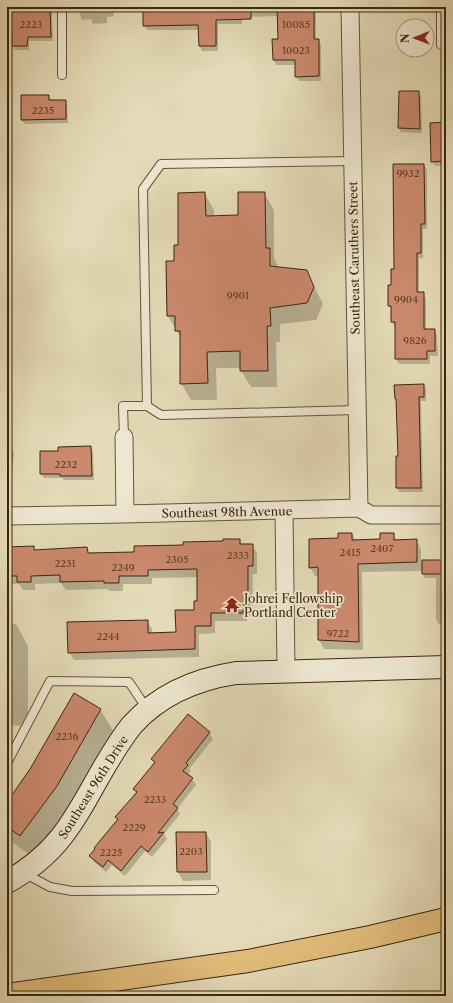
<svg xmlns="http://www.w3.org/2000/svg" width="453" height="1003" font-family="'Libre Caslon Text',serif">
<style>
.shadow{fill:#0003}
.building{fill:#cb896e;stroke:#3b270d}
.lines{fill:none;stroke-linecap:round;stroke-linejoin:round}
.lane-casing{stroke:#665438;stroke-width:10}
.street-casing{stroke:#665438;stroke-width:19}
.secondary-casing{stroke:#3b270d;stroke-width:24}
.highway-casing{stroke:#3b270d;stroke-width:24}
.lane{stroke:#eee8d1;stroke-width:8}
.street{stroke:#eee8d1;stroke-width:17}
.secondary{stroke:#eee8d1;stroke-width:22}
.highway{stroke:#e2be7c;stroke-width:22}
.labels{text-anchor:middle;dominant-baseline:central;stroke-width:3.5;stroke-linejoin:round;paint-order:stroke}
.number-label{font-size:10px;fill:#5f4025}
.street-label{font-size:12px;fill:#3b270d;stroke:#eee8d1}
.poi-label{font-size:12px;fill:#3b270d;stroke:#eee8d1;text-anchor:start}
</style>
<rect width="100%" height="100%" fill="#e5dbb8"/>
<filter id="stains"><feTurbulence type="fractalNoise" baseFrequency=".005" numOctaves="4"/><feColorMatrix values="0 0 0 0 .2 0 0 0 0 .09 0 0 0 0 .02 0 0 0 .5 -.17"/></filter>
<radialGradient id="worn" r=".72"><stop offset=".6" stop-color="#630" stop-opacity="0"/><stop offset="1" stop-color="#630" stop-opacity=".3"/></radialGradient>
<path class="shadow" d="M28,7H55L52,15L53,41H29V50H15L13,46L12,32H7V12H26Z
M79,7H113L114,16L107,17V23L93,24L91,19L82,20L80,15Z
M144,7H323V12H316V40H318L321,45V81H299L296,77V65H276L274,60L273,40H279L278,16L242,17V24H218V51H202L200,46V30H147L144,25Z
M419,92L421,97L422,133L401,132L399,128Z
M48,96L51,100L65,101L67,105L68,123L25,124L22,120Z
M446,123V165L435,166L432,161Z
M424,165L427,170V229H423V258H419V293H423L426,299V330H434L437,335L438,356H430V364H399L396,359V328L392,322V310L389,306L395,270Z
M264,193L274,210V258L279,268L306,271L323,304L316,320L280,324V342H276L277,387H251L241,371V368H216L217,400H191L181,383V338L168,316L175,262L179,246L205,194L214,210V217L239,216Z
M423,385L426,389V401H421L423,492H399L397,488L399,457L398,402L396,398Z
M91,447L93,451L94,480H64L62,478H44L41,474L59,452Z
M7,449H12L14,453L12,471L7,473Z
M352,534L356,541L381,540L393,534L397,541L416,540L421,549V561H444V541H446V623L439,624L436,619V578H425L423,574V571L362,572L363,650L324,649L319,640V576H315L310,567L339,539Z
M239,540L242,545H252L257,553V574H253L252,616H247V621H215V633L199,634V657L74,660L69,652L147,621L152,629V634L177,633L195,611L198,602V577L152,578V584H123V591H109L108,589L66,590L61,583L35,584V590H23L19,584H7V548H34L36,551L87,548L90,554L135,553Z
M7,624H16L28,646V726L7,725Z
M100,709L113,731L70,805L33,857L9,840L7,837V803Z
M209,733L213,739L189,769L191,771L188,775L192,779L196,785L177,809L180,814L164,834L167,839L152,857L145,851L125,876L112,865L106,872L94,862L91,856L119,821L117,817L137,794L134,789L155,763L152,759Z
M206,833L211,842V880L183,881L178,872Z"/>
<path class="building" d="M27,7H50L51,37H28L27,46H12L11,11H26Z
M143,7H251V19L216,20V46H199L198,25L143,26Z
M277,7H314V39H319V76L295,77V60H273L272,39H278Z
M399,91H419L420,129L398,128Z
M21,95H49V100H66V119L21,120Z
M446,122V161L431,162L430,123Z
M393,164H424L425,224H421V253H417V292H424V329H435V351H427V359H395V322H391V306H388V285H391V269H394Z
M205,192L206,216L238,215V192H265L266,248H270V266L307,270L314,287L307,303L270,308L271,326H267L268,371H240V351L207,352L208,383L180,384V331H175V316H167L166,261H174V245H178V193Z
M424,384V397H419L421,488H396V456H398L396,399H395L394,385Z
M91,446L92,476H60V474H40V451H58V447Z
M338,533H352V540L380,539V533H394V540L417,539V562L358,564L359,642L318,640V567L309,568V539L338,538Z
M223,539H240V544H253V566H248V608H243V613H211V626H195V649L68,653L67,622L148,620V633L176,632L175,610H194V601H197V569L148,570V576H119V583H104V581L60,582V575L31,576V582H17V576H7V547L34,546V550L87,547L88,553L134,552V546L183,545V542L223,541Z
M422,560H446V574H422Z
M74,693L101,709L57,786L20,836L7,827V802L30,769Z
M188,714L210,732L186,763L188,765L183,771L193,778L173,804L178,808L158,833L164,832L148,852L141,846L121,871L108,860L103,867L89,856L95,849L94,848L118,819L115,817L137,792L133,789L155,762L151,759Z
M176,832H206L207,872H177Z"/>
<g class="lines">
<g class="lane-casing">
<path id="lane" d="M441,7V45H446
M62,75V7
M353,161L161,164L143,189L147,406L161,415L357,410
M124,437L123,406H147
M7,763L50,681L129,682L147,709
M24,873L50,887L72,891L214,890"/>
</g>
<g class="street-casing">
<path id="street" d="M350,7L359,508
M124,437L125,514
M284,510L286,671
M7,516L125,514L359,508L371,515H446"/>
</g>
<g class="secondary-casing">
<path id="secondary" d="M7,882C56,855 73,823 99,776C109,759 119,741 132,725C159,695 197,679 236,673L446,667"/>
</g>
<g class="highway-casing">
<path id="highway" d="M7,995L248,961L370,937L446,919"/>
</g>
<use href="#lane" class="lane"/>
<use href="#street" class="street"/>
<use href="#secondary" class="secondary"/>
<use href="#highway" class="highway"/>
</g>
<defs>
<g id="temple-bare" transform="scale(1.2)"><path d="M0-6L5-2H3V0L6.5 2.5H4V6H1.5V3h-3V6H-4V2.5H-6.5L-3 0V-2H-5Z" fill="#8f2418" stroke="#eee8d1" stroke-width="2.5" paint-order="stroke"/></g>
</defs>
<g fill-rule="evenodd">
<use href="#temple-bare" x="232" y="605"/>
</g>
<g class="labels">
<g class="number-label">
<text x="31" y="24">2223</text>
<text x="296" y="24">10085</text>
<text x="296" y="50">10023</text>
<text x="43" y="110">2235</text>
<text x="408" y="173">9932</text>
<text x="238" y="295">9901</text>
<text x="406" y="299">9904</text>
<text x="415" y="340">9826</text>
<text x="66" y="464">2232</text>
<text x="382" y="548">2407</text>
<text x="350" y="552">2415</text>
<text x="238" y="555">2333</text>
<text x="177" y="559">2305</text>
<text x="65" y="563">2231</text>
<text x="123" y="567">2249</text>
<text x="338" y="633">9722</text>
<text x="108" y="636">2244</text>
<text x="67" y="736">2236</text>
<text x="155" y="799">2233</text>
<text x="134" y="827">2229</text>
<text x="191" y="851">2203</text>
<text x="111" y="852">2225</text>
</g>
<g class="street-label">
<text transform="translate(354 258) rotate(-91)">Southeast Caruthers Street</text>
<text transform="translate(227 512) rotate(-1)">Southeast 98th Avenue</text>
<text transform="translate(93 787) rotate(-58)">Southeast 96th Drive</text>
</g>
<g class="poi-label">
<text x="244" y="598">Johrei Fellowship<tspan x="244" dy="14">Portland Center</tspan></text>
</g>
</g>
<rect width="453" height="1003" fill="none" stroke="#e5dbb8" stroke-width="24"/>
<rect x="8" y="8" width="437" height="987" fill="none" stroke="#3b270d" stroke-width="2"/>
<rect x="12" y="12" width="429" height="979" fill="none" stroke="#3b270d"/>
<g transform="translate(415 38) rotate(269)"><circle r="19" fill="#eee8d1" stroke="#a69b83"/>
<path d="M0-3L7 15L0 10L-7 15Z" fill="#8f2418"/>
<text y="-6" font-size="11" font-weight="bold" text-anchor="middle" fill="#3b270d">N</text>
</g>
<rect width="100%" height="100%" filter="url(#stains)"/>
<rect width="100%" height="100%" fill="url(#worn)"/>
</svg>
